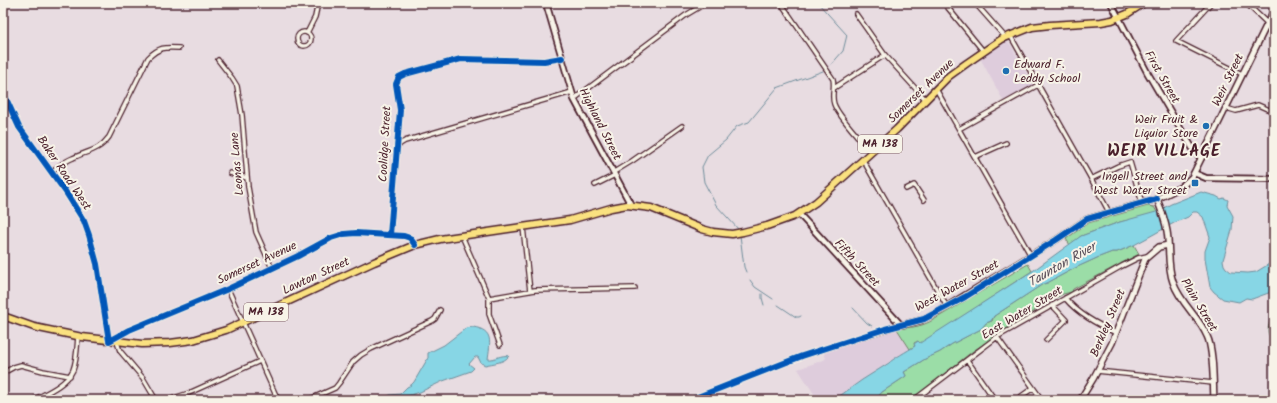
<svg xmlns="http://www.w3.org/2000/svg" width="1277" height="403" font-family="Kalam,sans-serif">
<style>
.built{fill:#deccdc}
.green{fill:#9bdda7;stroke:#727e69}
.water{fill:#87d6e5;stroke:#6f8d9b}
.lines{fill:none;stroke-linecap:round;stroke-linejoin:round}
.stream{stroke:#6f8d9b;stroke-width:1}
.minor-casing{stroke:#4a1f2b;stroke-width:6}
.tertiary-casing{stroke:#4a1f2b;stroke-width:8}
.secondary-casing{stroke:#4a1f2b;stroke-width:8}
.primary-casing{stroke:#4a1f2b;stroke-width:9}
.minor{stroke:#f7f3e8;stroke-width:3.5}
.tertiary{stroke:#f7f3e8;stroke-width:4.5}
.secondary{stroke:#f7f3e8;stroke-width:5}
.primary{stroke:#fae180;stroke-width:6}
.cycleway-casing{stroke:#f7f3e8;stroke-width:8}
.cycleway{stroke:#0057b8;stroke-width:6}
.poi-dot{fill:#1f6fb2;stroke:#f7f3e8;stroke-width:1.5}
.labels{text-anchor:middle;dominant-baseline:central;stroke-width:4;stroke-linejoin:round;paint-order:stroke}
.shield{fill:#f7f3e8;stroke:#7e5f64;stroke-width:1}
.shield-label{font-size:11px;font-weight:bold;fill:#4a1f2b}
.poi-label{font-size:12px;fill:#4a1f2b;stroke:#f7f3e8;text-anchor:end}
.street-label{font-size:12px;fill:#4a1f2b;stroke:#f7f3e8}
.water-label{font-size:13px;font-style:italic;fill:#594d5a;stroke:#f7f3e8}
.district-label{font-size:16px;font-weight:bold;letter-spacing:1px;fill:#4a1f2b;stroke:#f7f3e8}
</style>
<rect width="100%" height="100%" fill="#e8dce1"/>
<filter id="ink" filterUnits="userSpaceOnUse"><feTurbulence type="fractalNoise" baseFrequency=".025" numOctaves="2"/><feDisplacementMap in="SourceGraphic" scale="8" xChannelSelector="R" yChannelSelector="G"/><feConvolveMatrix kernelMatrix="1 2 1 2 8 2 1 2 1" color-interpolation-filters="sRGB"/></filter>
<g filter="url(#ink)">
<path class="built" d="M1006,42L1010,44L1033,85L1004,102L980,58Z
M897,329L910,349L862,380L841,395L830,400H818L798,369L824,360L826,358L824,354L825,352Z"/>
<path class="green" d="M1148,206L1154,207L1157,212L1146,216L1120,222L1081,236L1070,245L1066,239L1088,223Z
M1134,245L1139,254L1073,289L1072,292L1063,294L1035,309V311L973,351L911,400H875L882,392L906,376L904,372L925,359L940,352L952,344L981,329L986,323L992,321L994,316L1043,284L1047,283L1075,268L1099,257L1112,252H1117Z
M1028,264L1032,271L920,344L918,341L914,343L915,346L910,349L897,329C903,327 907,328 913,327C921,326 928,323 935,319Z
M1274,300V337L1271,338C1265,331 1270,324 1271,316C1272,309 1269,305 1274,300Z"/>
<path class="water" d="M1201,192L1216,196L1221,199L1224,198L1228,200L1227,205L1233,216L1232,230L1223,260L1224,265L1226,268L1231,272L1248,273L1256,272L1274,261V291L1252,299L1246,298L1239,302L1223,299L1214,292L1210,287L1205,259V251L1210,237L1209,234L1203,217L1197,212H1193L1188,217L1174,223L1147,238L1134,245L1117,252H1112L1099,257L1075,268L1047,283L1043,284L994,316L991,321L986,323L981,329L952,344L940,352L925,359L904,372L906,376L882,392L875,400H830L841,395L862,380L889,363C891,360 909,350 915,346L914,344L918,341L920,343L1034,270L1081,236L1120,222L1156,212L1171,204Z
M473,327C494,330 490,343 488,359C495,360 501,354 509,356C504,363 493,363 485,365L481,363L478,357H475L469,364L474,368L471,371L443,381L420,392L396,400H382L390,395L400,394L407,387L411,385L414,382L428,358V353L444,345L466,328Z"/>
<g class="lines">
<path class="stream" d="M818,3L847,35L843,51L830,66
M739,230L716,205L704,182L702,167L708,155L726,140L737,126L749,122L777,88L823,71
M740,235L744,267L746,272
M750,280L755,287L773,299
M762,294V298L764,305
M778,305L796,317H799L801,316
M853,308L867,323L872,326"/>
<g class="minor-casing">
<path id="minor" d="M781,3L833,79C835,87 831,96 834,104C838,116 862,141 871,152
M944,3L984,52
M975,3L1006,38
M1211,3L1176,41L1242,74
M1246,3L1267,23
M856,14L885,55L926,100
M297 39a7 7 0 1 1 14 0a7 7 0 1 1-14 0Z
M307,33L315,17L318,3
M1010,35L1089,175L1109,212
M218,60L232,78L237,86L242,115L248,187L256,232L272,268
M834,88L885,55
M936,89L1031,256
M3,92L19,127L65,191L84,221L89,235L97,264L109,341L129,330L228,289L298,256L331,238L344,234L356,233L404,236L410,238L415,245
M574,99L686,15L706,3
M1226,108L1236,111L1258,105L1274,112
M959,129L1038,85
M398,147L400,144L405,141L572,92
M975,157L1006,143
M863,160L947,307
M51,172C58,167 65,161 73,158C87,151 99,151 109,137L148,58C159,47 165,47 179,48
M614,172L632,161L682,126
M230,173L247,178
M1091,179L1118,166L1130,162L1142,203
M595,185L615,175
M906,189L914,185L924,200
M523,227L530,291
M390,235L400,110L396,84L399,77L405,74L461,59L544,61L562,58
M462,236L489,298V314L500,345
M228,289L278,400
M489,298L535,290L635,288
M1065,298C1078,314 1097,324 1116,333
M997,337L1042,400
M1046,340L1066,320L1052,305
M117,342L120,351L143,378L156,400
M967,360L995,400
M1097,371L1213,383
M3,373L14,367L21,365L43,371L70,376
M33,400C46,393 66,385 73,370C77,360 77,347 78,336
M168,400L189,393L260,361
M308,400L335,388L339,383L353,362L361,355L371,349L432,321L435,319L440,310
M690,400L794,359L901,325
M914,400L997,337L1122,266L1138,258L1147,256
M1016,400L1033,388"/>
</g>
<g class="tertiary-casing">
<path id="tertiary" d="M546,3L574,99L631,205
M1111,3L1147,72L1180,128L1193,149L1201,158
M1194,173L1206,178L1274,179
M799,214L901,325L922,320L936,313L1056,240L1087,219L1157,199"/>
</g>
<g class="secondary-casing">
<path id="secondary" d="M1080,400L1093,379L1112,343L1145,259L1159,247L1168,245
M1214,400C1213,384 1214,350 1207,336C1199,317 1180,303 1173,282C1167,266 1170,248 1167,231C1165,220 1161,209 1157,199L1181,187L1192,177L1274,10"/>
</g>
<g class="primary-casing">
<path id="primary" d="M3,316L34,327L82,337L142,344L170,343L193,340L226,330L374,262L415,245L440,239L570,220L611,208L627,205L651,208L702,229L713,232L732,234L743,232L767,226L795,216L816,202L897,129L949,76L967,63L1002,39L1032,27L1050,25L1101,22L1112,20L1127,14L1144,3"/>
</g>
<use href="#minor" class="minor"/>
<use href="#tertiary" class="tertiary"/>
<use href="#secondary" class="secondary"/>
<use href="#primary" class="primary"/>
<g class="cycleway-casing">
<path id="cycleway" d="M3,92L19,127L65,191L84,221L89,235L97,264L109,341L129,330L228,289L298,256L331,238L344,234L356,233L404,236L410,238L415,245
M390,235L400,110L396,84L399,77L405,74L461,59L544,61L562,58
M690,400L802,356L885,329L924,319L965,297L1016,265L1056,240L1087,219L1157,199"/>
</g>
<use href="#cycleway" class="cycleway"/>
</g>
</g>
<g class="poi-dot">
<circle cx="1006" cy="71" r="4"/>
<circle cx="1206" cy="126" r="4"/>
<rect x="1191" y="179" width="8" height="8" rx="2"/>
</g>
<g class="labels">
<g class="shield">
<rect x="858" y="135" width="44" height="18" rx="3"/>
<rect x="244" y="303" width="44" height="18" rx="3"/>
</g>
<g class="shield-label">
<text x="880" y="144">MA 138</text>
<text x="266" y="312">MA 138</text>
</g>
<g class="poi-label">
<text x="1014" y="64" text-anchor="start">Edward F.<tspan x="1014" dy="14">Leddy School</tspan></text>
<text x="1198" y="119">Weir Fruit &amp;<tspan x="1198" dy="14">Liquior Store</tspan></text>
<text x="1187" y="176">Ingell Street and<tspan x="1187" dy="14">West Water Street</tspan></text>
</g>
<g class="street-label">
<text transform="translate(1162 77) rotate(60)">First Street</text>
<text transform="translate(1228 80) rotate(-64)">Weir Street</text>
<text transform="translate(921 91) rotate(-44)">Somerset Avenue</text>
<text transform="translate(600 124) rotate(63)">Highland Street</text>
<text transform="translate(385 144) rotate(-87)">Coolidge Street</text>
<text transform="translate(237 164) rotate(-95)">Leonas Lane</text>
<text transform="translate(64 173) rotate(56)">Baker Road West</text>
<text transform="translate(257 263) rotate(-25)">Somerset Avenue</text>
<text transform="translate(857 263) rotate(47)">Fifth Street</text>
<text transform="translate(316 276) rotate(-25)">Lawton Street</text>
<text transform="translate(957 286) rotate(-29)">West Water Street</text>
<text transform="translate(1199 305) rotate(59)">Plain Street</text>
<text transform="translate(1022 313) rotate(-31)">East Water Street</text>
<text transform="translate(1108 323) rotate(-67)">Berkley Street</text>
</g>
<g class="water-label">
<text transform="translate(1062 265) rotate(-30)">Taunton River</text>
</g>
<g class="district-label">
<text x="1164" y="151">WEIR VILLAGE</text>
</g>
</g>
<rect width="1277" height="403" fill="none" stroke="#f7f3e8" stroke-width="16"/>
<rect x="8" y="8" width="1261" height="387" fill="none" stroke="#4a1f2b" stroke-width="1.5" filter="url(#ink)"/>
</svg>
